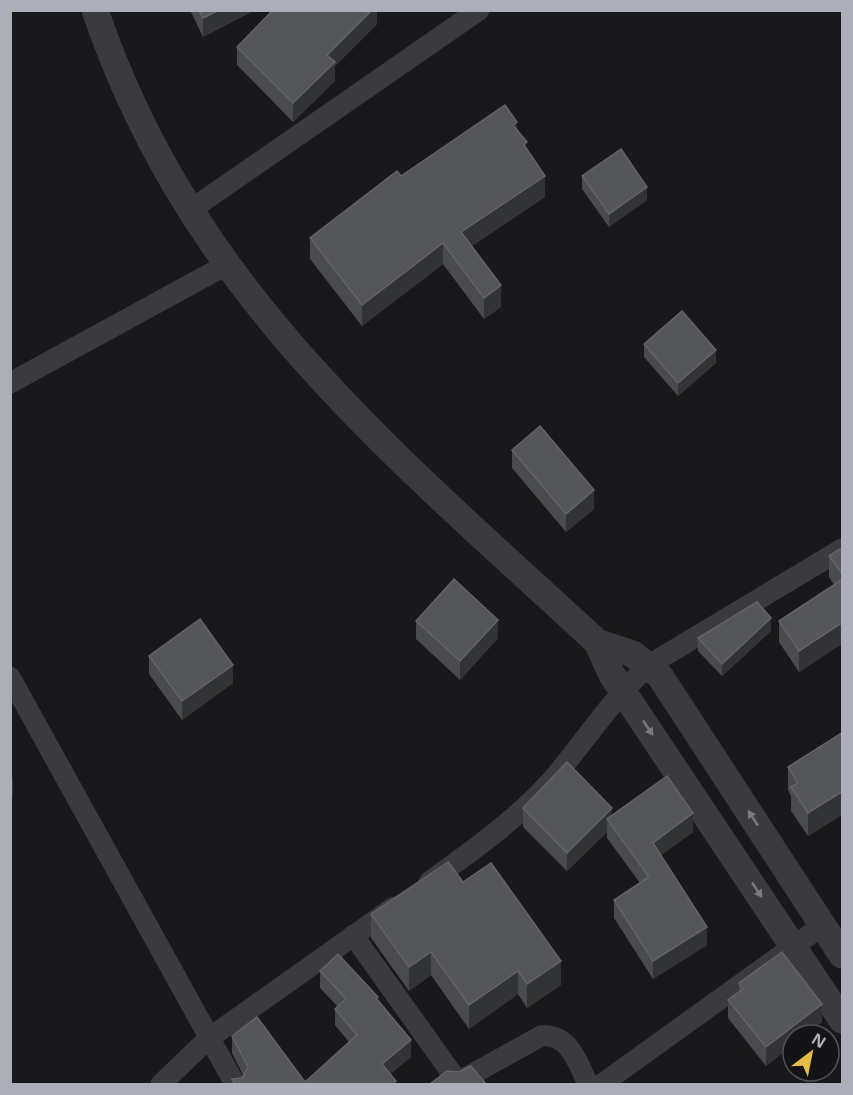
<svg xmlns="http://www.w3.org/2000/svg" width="853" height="1095" font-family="'Noto Sans',sans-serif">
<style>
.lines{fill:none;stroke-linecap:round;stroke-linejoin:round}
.minor{stroke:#3a3a3f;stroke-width:21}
.tertiary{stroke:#3a3a3f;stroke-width:27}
.wall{fill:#4a4b4f}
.shaded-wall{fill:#323335}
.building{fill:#55565a;stroke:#626469;stroke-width:1.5}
.oneway{fill:#797a82}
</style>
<rect width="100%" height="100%" fill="#19191b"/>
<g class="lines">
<path class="minor" d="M189,211L479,10
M10,383L226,265
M10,677L235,1084
M429,882C472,851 516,820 552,780C585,741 611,700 649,665L842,549
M353,935L458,1082L454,1084
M458,1082L541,1036C569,1033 578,1063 588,1084
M161,1084L208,1039L394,907
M602,1084L823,925"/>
<path class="tertiary" d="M95,10C190,290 388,449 597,642L612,675L842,1020
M597,642L633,654L660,676L842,955"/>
</g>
<path class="wall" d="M190,10H255L203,37Z
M377,10V24L335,66V81L293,122L237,65V47Z
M517,130L527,150L545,197L472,246L501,307L484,319L443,264L362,326L310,259V238L401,176Z
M582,176L647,200L609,227L582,189Z
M644,344L716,363L678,396L644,357Z
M512,450L594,509L566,532L512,468Z
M843,547V643L799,672L779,642V621L834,585L829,577V556Z
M416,621L498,638L460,680L416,639Z
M771,631L722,676L698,651V638Z
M149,656L233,683L182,720L149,674Z
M843,732V814L808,836L791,811V796L788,790V767Z
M523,808L612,815L693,832L661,855L707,945L653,979L614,918V900L640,883L607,838V832L567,871L523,827Z
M463,882L561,985L527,1008L518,994L469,1029L431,975L409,991L371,938V914Z
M320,971L378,1000L411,1057L390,1074L396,1084H232V1079L242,1078L243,1075L232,1053V1036L305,1082L349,1042L335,1025V1009L337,1006L320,988Z
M739,983L822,1022L766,1066L728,1018V1000L739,992Z"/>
<path class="shaded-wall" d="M219,10H255L203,37V18Z
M372,10H377V24L335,66V81L293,122V103L327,55Z
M517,122V143L513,125Z
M545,176V197L461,253V232Z
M647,187V200L609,227V214Z
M443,243V264L362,326V305Z
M501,285V307L484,319V298Z
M716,350V363L678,396V383Z
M594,490V509L566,532V514Z
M771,618V631L722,676V664Z
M498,620V638L460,680V661Z
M843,622V643L799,672V651Z
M233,665V683L182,720V701Z
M13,778V797L10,798V780Z
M843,791V814L808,836V813Z
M612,808V827L607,819V832L567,871V853Z
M693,813V832L653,861V843Z
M707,927V945L653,979V961Z
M431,952V975L409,991V967Z
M561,961V985L527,1008V984Z
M518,971V994L469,1029V1005Z
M822,1004V1022L806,1035H793V1045L766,1066V1047Z
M411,1040V1057L382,1081V1064Z"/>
<path class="building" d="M199,10H219L203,18Z
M273,10H372L327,55L335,62L293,103L237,47Z
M505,105L517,122L513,125L527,142L524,145L545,176L461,232L501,285L484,298L443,243L362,305L310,238L397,171L401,176Z
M621,149L647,187L609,214L582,176Z
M682,311L716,350L678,383L644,344Z
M540,426L594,490L566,514L512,450Z
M843,547V575L829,556Z
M454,579L498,620L460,661L416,621Z
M843,579V622L799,651L779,621Z
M757,602L771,618L722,664L698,638Z
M200,619L233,665L182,701L149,656Z
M843,732V791L808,813L791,787L798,783L788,767Z
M567,762L612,808L567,853L523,808Z
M667,776L693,813L653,843L707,927L653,961L614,900L649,877L607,819Z
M448,862L463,882L491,863L561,961L527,984L518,971L469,1005L431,952L409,967L371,914Z
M782,952L822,1004L766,1047L728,1000L743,989L739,983Z
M338,954L378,997L376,998L411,1040L382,1064L396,1081L392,1084H236L232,1079L242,1078L248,1067L232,1036L257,1017L305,1082L357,1035L335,1009L346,999L320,971Z
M471,1066L486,1084H430L447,1071L459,1072Z"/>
<defs><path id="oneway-solid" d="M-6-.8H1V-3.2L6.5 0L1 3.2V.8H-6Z" transform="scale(1.5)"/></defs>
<g class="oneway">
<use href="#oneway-solid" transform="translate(648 728) rotate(56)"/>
<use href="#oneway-solid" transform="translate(753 818) rotate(-123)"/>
<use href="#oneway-solid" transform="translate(757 890) rotate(56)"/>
</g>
<rect width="853" height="1095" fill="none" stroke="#acafb9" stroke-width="24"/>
<g transform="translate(811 1053) rotate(32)"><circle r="28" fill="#141416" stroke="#515257" stroke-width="1.5"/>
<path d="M0-4.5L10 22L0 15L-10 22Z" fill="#e5bc47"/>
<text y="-9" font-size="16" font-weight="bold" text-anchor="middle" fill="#acafb9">N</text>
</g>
</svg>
